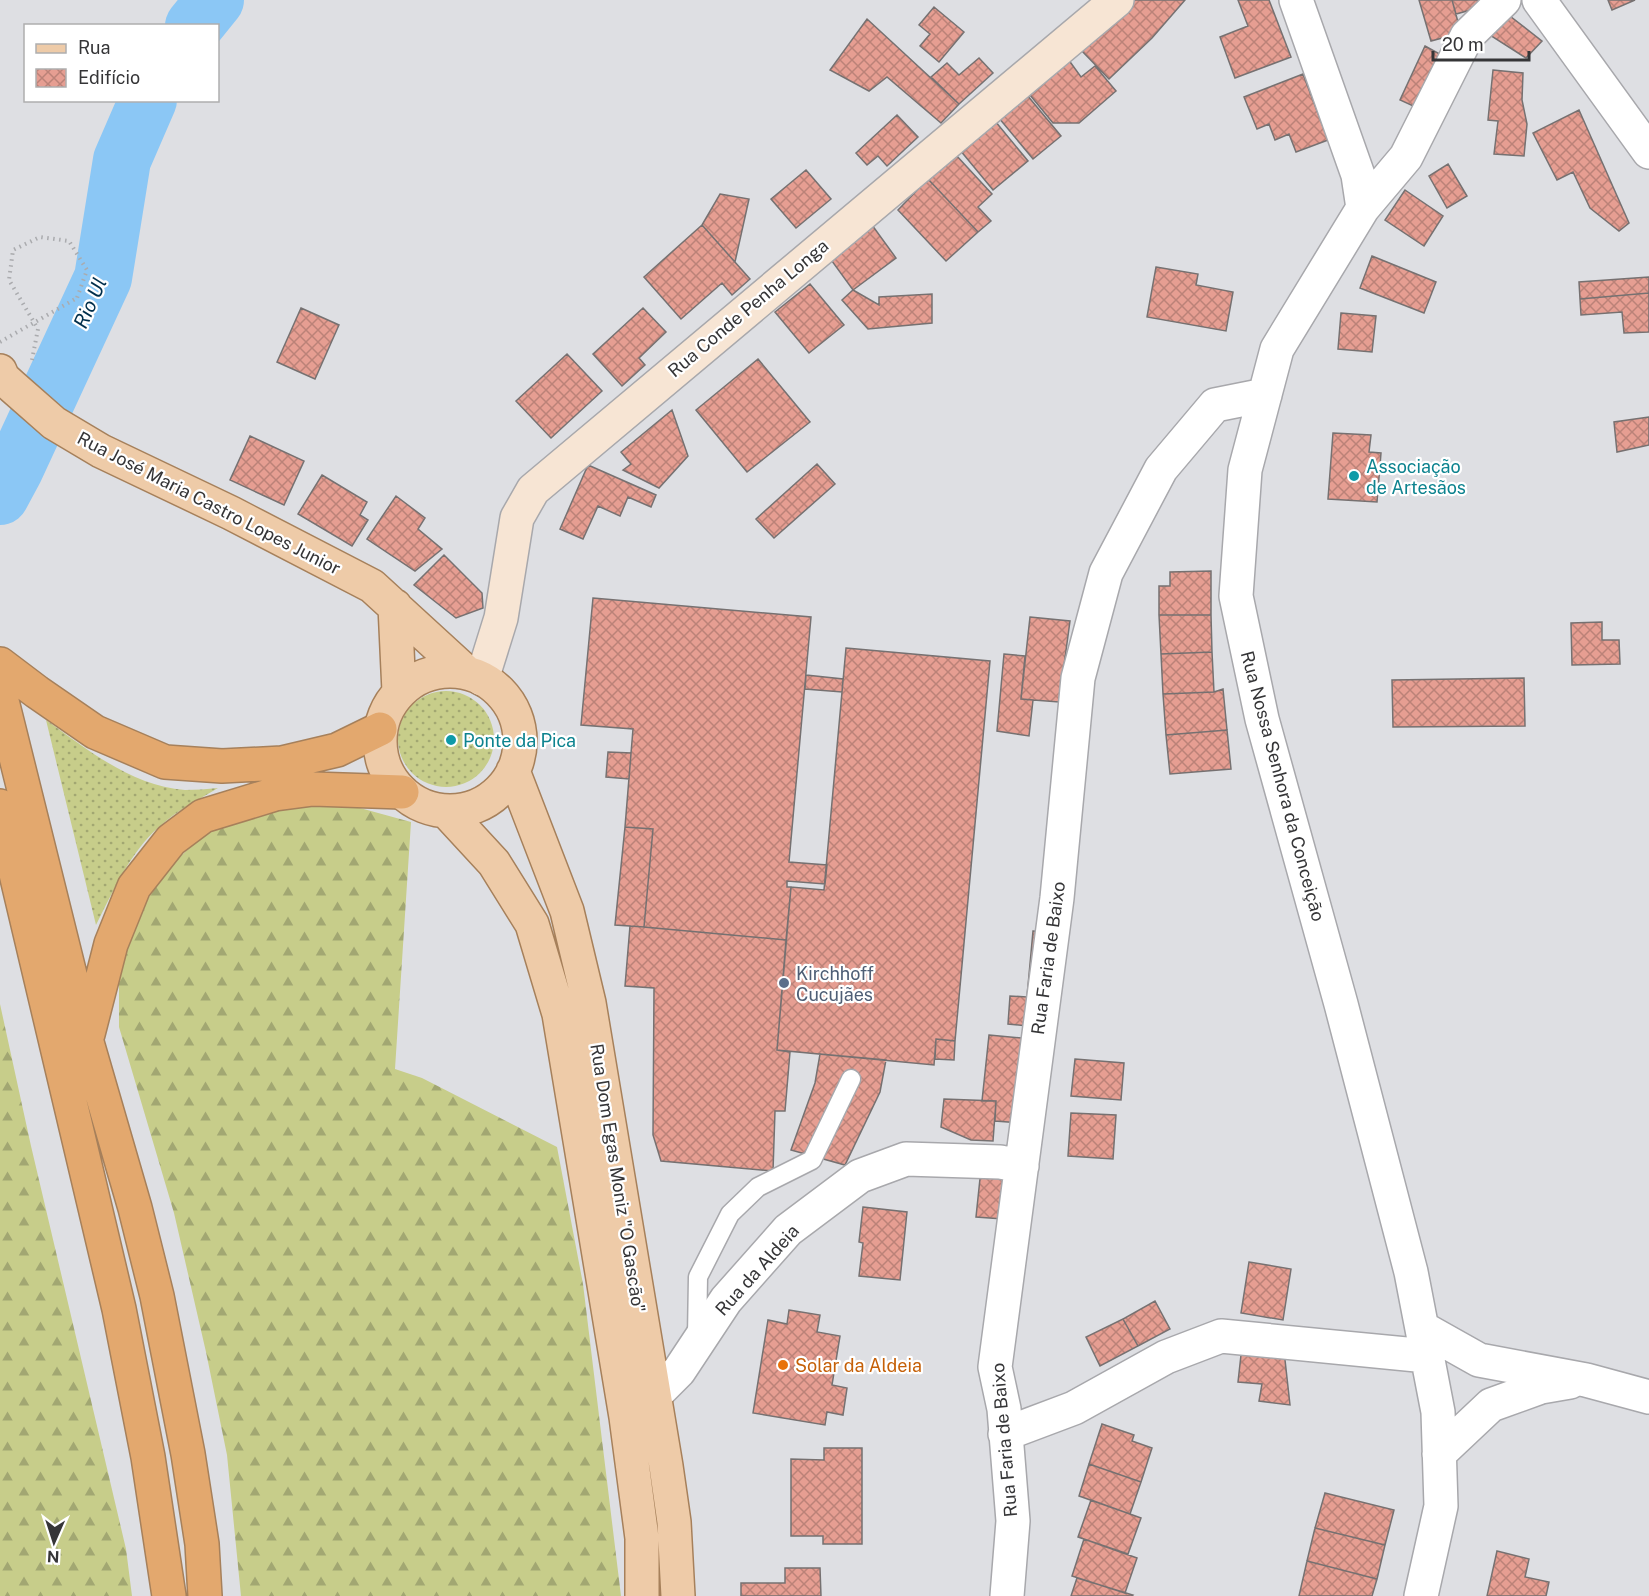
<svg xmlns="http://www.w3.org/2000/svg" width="1649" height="1596" font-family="'Public Sans',sans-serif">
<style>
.grass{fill:url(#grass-dots)}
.forest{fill:url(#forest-firs)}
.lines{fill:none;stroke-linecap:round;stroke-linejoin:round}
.river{stroke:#8bc7f5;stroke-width:58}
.building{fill:url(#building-cross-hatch);stroke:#767171;stroke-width:1.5}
.lane-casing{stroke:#a8a8ac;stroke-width:21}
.street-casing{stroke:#a8a8ac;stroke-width:36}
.secondary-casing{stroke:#a8a8ac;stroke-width:36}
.primary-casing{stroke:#a6805b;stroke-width:36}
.highway-casing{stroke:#a6805b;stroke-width:36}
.path{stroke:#aaabae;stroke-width:4;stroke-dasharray:1.5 4.5;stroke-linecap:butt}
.lane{stroke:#fff;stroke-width:18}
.street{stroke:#fff;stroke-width:33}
.secondary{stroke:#f7e5d4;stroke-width:33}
.primary{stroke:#eecba8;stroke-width:33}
.highway{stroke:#e3a86e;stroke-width:33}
.path-bridge{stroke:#aaabae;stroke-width:4;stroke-dasharray:1.5 4.5;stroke-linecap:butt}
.culture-dot{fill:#0f9aa8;stroke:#fff;stroke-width:2}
.service-dot{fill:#5c6f8a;stroke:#fff;stroke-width:2}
.food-dot{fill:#e8710a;stroke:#fff;stroke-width:2}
.labels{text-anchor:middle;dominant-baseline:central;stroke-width:4.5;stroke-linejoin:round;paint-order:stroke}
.street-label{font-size:18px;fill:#353537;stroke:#fff}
.culture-label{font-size:18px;fill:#0d838f;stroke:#fff;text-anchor:start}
.service-label{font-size:18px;fill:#4e5e75;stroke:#fff;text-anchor:start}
.food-label{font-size:18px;fill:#c56008;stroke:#fff;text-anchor:start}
.water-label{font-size:20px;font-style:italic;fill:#002f4c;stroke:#fff}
</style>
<defs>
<pattern id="grass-dots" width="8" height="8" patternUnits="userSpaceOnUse" patternTransform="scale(1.5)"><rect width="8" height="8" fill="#c7cd8a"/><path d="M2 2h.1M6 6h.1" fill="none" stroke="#a2a772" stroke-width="1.8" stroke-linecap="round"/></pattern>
<pattern id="forest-firs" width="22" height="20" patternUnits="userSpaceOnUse" patternTransform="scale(1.5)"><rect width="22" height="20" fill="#c7cd8a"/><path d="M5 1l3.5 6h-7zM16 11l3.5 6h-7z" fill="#a2a772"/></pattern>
<pattern id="building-cross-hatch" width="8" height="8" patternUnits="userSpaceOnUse" patternTransform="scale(1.5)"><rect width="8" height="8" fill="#e69e92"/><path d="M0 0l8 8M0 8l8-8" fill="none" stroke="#bb8278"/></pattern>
</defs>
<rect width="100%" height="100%" fill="#dedfe3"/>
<path class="grass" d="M398 739a48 48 0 1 1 96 0a48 48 0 1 1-96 0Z
M46,720C88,750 132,786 185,790C196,790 207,789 218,788C198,800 176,811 159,827C130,852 113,892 96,925Z"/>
<path class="forest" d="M349,805L411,822L395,1069L422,1078L557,1147L583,1284L621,1596H241L227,1455L206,1352L174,1213L119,1027V979L135,922L163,872L206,833L278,807Z
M0,1004L31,1146L126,1549L132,1596H0Z"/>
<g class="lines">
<path class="river" d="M194,26L215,0
M0,496L14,470L103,278L122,160L148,100"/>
</g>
<path class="building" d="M1133,0H1185L1152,38L1109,79L1080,49Z
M1238,0H1269L1291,57L1235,78L1220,37L1248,26Z
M1419,0H1452L1461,33L1431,41Z
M1452,0H1499L1500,2L1456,14Z
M1608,0H1635L1612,10Z
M934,7L964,32L939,62L920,46L930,34L919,25Z
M1506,13L1542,41L1526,58L1485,32Z
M867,19L959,104L941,123L887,77L869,91L830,70Z
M1425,46L1447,58L1422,110L1400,100Z
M979,58L993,73L959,104L931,77L947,63L959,75Z
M1068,59L1081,77L1095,66L1116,91L1079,123H1053L1030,95Z
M1493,70L1523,73L1522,100L1527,124L1524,156L1494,154L1498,121L1488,120Z
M1303,74L1328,140L1296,152L1289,134L1275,140L1269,124L1257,129L1244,97Z
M1027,95L1061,136L1033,159L999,118Z
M1579,110L1629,223L1619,231L1590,208L1573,172L1557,180L1533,133Z
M897,115L918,137L887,166L878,156L867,165L856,153Z
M995,121L1028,161L993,190L960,150Z
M955,154L992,194L978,207L991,221L978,232L928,179Z
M1448,164L1467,196L1447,208L1429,176Z
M806,170L831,199L796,228L771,199Z
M928,179L978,232L946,261L898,210Z
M1405,190L1443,216L1424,246L1385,220Z
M720,194L749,199L735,262L702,225Z
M702,225L750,279L732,295L722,283L681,319L644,277Z
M872,225L896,258L853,290L829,257Z
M1372,256L1436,282L1424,313L1360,288Z
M1156,267L1198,274L1196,285L1233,292L1226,331L1147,317Z
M1649,277V293L1580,299L1579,282Z
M810,284L844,325L809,353L775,312Z
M853,290L879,305V297L932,294V323L868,329L842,300Z
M1649,293V332L1624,333L1622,312L1581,315L1580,299Z
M301,308L339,325L315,379L277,362Z
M643,308L666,332L639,358L645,365L622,386L593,354Z
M1341,313L1376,316L1372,352L1338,349Z
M567,354L602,391L551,438L516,401Z
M758,359L810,422L747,472L696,410Z
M672,410L688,456L659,488L623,470L631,464L621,452Z
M1649,417V445L1617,452L1614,422Z
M1333,433L1371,435L1369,452L1381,453L1377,502L1328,499Z
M250,436L304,461L284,505L230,480Z
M817,464L835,484L774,538L756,519Z
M588,465L656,495L651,507L628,497L620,516L598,506L583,539L560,529Z
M322,475L367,502L360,515L368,520L352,546L298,514Z
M396,496L425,518L418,529L442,549L415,571L367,539Z
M444,555L482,593L483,608L456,618L414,585Z
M1211,571V615H1159V586H1170V572Z
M593,598L811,617L789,862L827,865L825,884L787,881V887H791L786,940L644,927L653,829L625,827L633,729L581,725Z
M1159,615H1211L1212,652L1161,654Z
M1030,617L1070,621L1059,702L1021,699Z
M1602,622V640H1619L1620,664L1572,665L1571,623Z
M846,648L990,661L955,1041L936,1039L934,1065L777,1050L791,887L824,890Z
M1212,652L1214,692L1163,694L1161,654Z
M1004,654L1025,656L1021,699L1033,700L1029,736L997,731Z
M806,675L843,679L842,692L805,689Z
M1524,678L1525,726L1393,727L1392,680Z
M1223,689L1227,730L1166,735L1163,694L1214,692Z
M1227,730L1231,769L1170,774L1166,735Z
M608,752L631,753L629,779L606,777Z
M625,827L653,829L644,927L786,940L777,1050L790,1052L785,1111H775L773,1171L661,1161L653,1135L654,988L625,986L630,926L615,925Z
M625,827L653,829L644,927L615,925Z
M1033,931L1047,932L1037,1027L1008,1024L1010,996L1027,997Z
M989,1035L1032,1039L1022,1123L995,1121L996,1101H982Z
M936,1039L955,1041L954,1060L935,1059Z
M820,1054L886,1060L880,1092L845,1165L791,1150L815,1083Z
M1075,1059L1124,1063L1121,1100L1071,1096Z
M944,1099L996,1101L993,1141L971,1140L941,1127Z
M1071,1113L1116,1115L1113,1159L1068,1156Z
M981,1169L1008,1172L1003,1219L976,1217Z
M863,1207L907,1212L900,1280L859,1276L863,1243L859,1242Z
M1249,1262L1291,1269L1283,1320L1241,1313Z
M1155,1301L1170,1329L1138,1346L1123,1319Z
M789,1310L820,1315L817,1332L840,1336L832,1385L847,1388L843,1415L827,1412L825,1425L753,1413L768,1320L787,1324Z
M1123,1319L1138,1346L1100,1366L1086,1337Z
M1242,1346L1284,1351L1290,1405L1259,1401L1262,1384L1238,1382Z
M1102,1424L1134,1435L1132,1441L1152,1448L1141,1482L1089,1464Z
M824,1448H862V1544H823V1536H791V1459L824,1460Z
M1089,1464L1141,1482L1130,1514L1079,1496Z
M1325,1493L1394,1510L1385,1545L1315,1528Z
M1091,1500L1141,1518L1128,1554L1078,1537Z
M1315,1528L1385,1545L1377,1579L1307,1561Z
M1084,1539L1137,1558L1125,1593L1072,1576Z
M1497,1551L1529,1559L1525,1577L1549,1582L1546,1596H1487Z
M1307,1561L1377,1579L1372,1596H1299Z
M785,1568H820L821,1596H741V1583H785Z
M1077,1578L1133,1595L1132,1596H1071Z"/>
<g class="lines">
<g class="lane-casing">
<path id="lane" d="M697,1336L698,1277L730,1214L758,1187L812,1160L851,1079"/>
</g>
<g class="street-casing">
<path id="street" d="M1296,0L1358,175L1363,208L1277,349L1245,470L1236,596L1262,719L1341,1004L1411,1272L1438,1412L1441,1506L1421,1596
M1539,0L1649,152
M1363,208L1406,157L1467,36L1504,0
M1422,1328L1479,1360L1586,1380L1649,1397
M635,1410L654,1396L679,1371L726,1300L788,1230L860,1176L906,1159L1000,1162L1022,1166
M1005,1434L1074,1408L1166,1357L1221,1336L1427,1356
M1439,1454L1491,1405L1541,1387L1570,1382
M1007,1596L1013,1521L1004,1409L995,1367L1057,898L1078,678L1106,573L1161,469L1215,405L1265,395"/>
</g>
<g class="secondary-casing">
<path id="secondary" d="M482,679L501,618L517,518L533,490L1117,0"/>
</g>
<g class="primary-casing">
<path id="primary" d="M0,371L3,378L13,387L54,423L101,451L231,513L372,586L467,673
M395,606L399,692
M380 741a70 70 0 1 1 140 0a70 70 0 1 1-140 0Z
M513,771L567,911L589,1003L666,1466L674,1522L678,1596
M446,811L494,863L532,924L559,1014L626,1417L642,1538V1596"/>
</g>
<g class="highway-casing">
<path id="highway" d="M0,664L37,692L95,732L165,762L222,766L282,763L337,750L380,729
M0,693L86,1039L135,1208L157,1296L188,1454L202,1544L205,1596
M0,806L119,1309L148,1457L169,1596
M88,1034L111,944L134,887L171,840L203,816L275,794L313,789L402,792"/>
</g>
<path class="path" d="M32,360L38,329L9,280L13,250L40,237L69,241L87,270L77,298"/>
<use href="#lane" class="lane"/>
<use href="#street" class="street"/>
<use href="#secondary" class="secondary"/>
<use href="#primary" class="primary"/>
<use href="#highway" class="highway"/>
<path class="path-bridge" d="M0,342L77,298"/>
</g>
<g class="culture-dot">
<circle cx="1354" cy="476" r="6"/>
<circle cx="451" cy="740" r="6"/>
</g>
<circle class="service-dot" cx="784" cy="983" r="6"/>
<circle class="food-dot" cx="783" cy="1365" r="6"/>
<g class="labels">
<g class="street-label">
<text transform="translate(748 308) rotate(-40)">Rua Conde Penha Longa</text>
<text transform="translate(209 503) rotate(27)">Rua José Maria Castro Lopes Junior</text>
<text transform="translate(1283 786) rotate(75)">Rua Nossa Senhora da Conceição</text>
<text transform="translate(1048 958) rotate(-82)">Rua Faria de Baixo</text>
<text transform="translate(618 1178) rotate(81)">Rua Dom Egas Moniz "O Gascão"</text>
<text transform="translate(757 1270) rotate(-48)">Rua da Aldeia</text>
<text transform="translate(1004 1440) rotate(-95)">Rua Faria de Baixo</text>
</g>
<g class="culture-label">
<text x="1366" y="466">Associação<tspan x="1366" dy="21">de Artesãos</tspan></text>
<text x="463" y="740">Ponte da Pica</text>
</g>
<g class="service-label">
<text x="796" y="973">Kirchhoff<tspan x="796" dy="21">Cucujães</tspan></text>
</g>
<g class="food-label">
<text x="795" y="1365">Solar da Aldeia</text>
</g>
<g class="water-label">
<text transform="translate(90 303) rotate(-66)">Rio Ul</text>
</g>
</g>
<rect x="24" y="24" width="195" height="78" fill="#ffffff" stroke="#aeaeaf" stroke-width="1.5"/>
<rect x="36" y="44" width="30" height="9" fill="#eecba8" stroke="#aeaeaf" stroke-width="1.5"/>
<text x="78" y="54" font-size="18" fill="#353537">Rua</text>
<rect x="36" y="69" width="30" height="18" fill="url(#building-cross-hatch)" stroke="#aeaeaf" stroke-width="1.5"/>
<text x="78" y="84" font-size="18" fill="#353537">Edifício</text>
<g transform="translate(54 1542) rotate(183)" stroke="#ffffff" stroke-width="4.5" paint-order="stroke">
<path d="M0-4.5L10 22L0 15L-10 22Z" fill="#353537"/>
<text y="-9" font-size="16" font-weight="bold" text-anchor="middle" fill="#353537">N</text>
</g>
<path d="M1433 51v9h96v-9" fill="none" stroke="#353537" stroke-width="3"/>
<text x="1442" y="51" font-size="18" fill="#353537" stroke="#ffffff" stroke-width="4.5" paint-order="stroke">20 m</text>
</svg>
